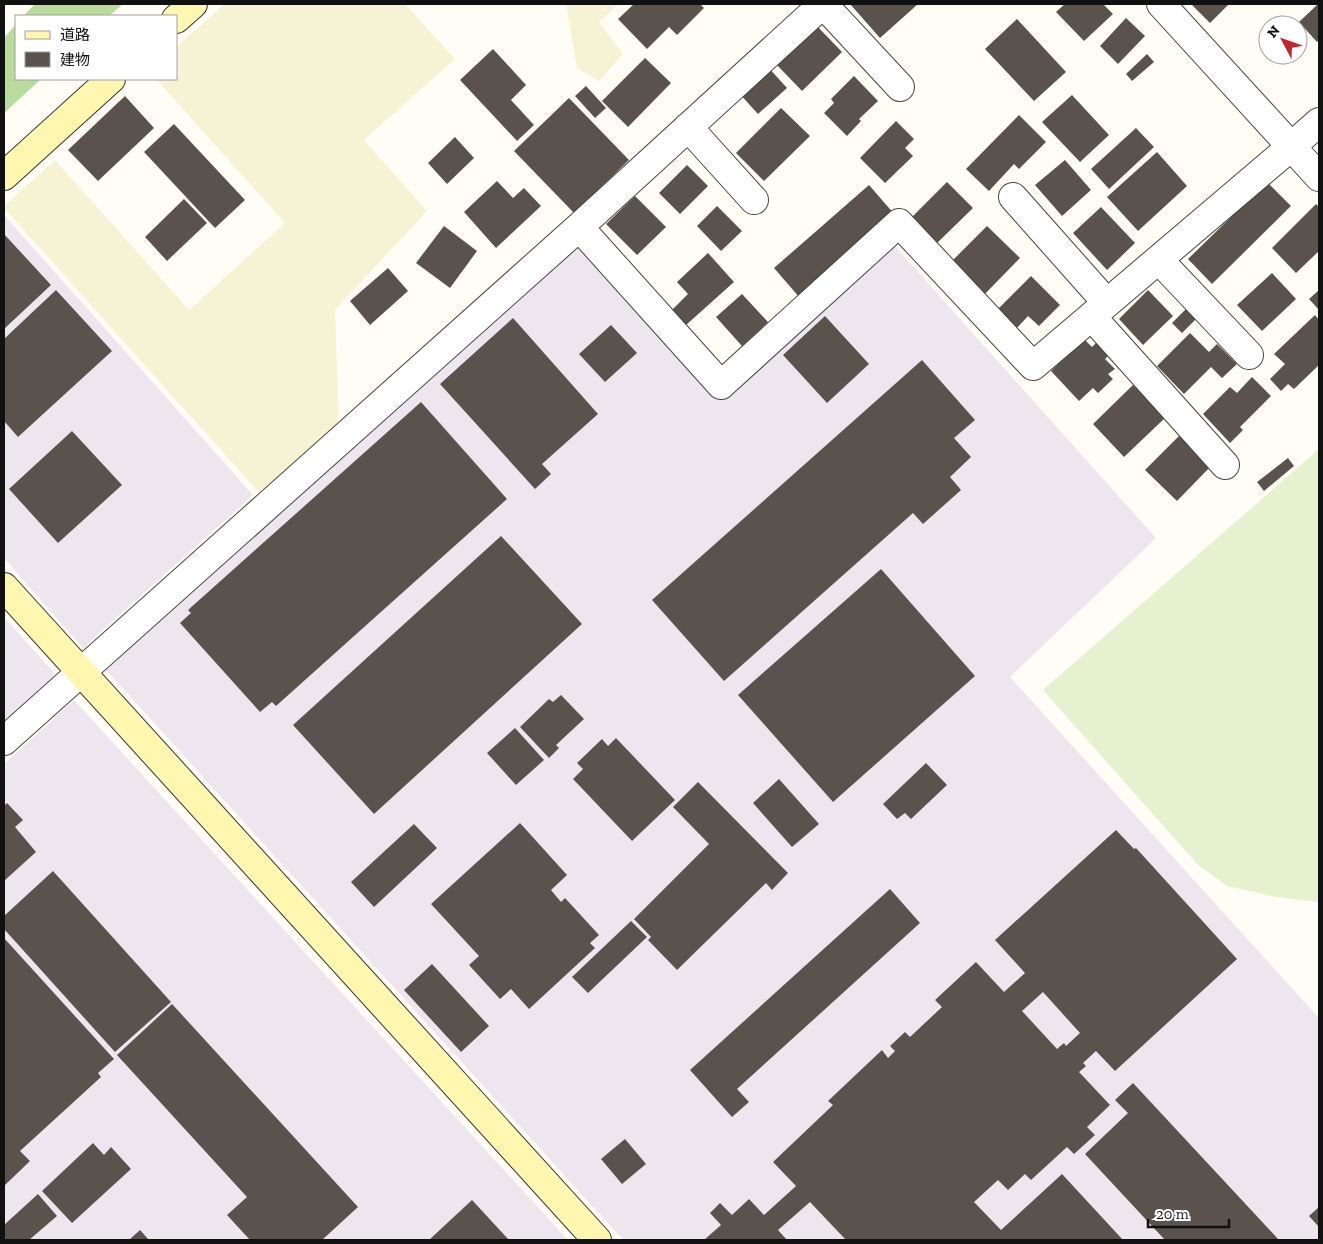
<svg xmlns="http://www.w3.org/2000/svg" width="1323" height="1244" font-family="'Zilla Slab','Noto Sans JP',serif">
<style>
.industrial{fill:#eee6ef}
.farmland{fill:#f6f3d4}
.forest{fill:#b9dc9c}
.pitch{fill:#e6f2cf}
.building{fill:#5a524d;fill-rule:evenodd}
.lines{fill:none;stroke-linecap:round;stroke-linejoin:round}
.street-casing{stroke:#444;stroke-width:30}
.secondary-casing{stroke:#333;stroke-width:30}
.street{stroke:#fff;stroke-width:28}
.secondary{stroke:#fff6b0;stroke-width:28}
</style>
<rect width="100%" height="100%" fill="#fffdf5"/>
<path class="industrial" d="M4,215L253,495L83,648L4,558Z
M574,244L717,400L893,244L1156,538L1010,677L1319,1018V1240H623L106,670Z
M4,617L57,676L4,726Z
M74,700L568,1240H4V764Z"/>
<path class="farmland" d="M225,4H405L455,59L364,140L427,211L335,310L339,428L262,496L4,208V206L55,160L189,310L285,223L156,79H176V47Z
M566,4H619L599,22L623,54L599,81L577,68Z"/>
<path class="forest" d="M35,4H123L109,16H23Z
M16,24V79H41L4,113V38Z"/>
<path class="pitch" d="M1319,449V902L1276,897L1227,886L1198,865L1043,690Z"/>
<path class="building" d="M634,4H700L704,8L677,35L669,27L647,49L618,19Z
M850,4H918L880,38Z
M1065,4H1103L1113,14L1084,41L1056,12Z
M1191,4H1229L1210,23Z
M1318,4H1319V40L1317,42L1299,22Z
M1126,18L1145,36L1118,64L1100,46Z
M1017,19L1066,72L1034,101L985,49Z
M816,25L842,52L802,91L776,64Z
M493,49L526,85L511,100L534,125L517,141L460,80Z
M1147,54L1154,62L1132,81L1126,74Z
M645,58L671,83L628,127L602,101Z
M767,66L787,88L758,114L738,92Z
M854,76L878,101L859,119L861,121L847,136L824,113L834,103L831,99Z
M586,86L606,108L595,118L575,96Z
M1072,95L1109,135L1080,162L1042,122Z
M125,96L154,128L98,181L68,150Z
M569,98L629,160L574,213L514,151Z
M781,108L810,136L764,181L736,153Z
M1019,115L1046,142L1019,169L1014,164L989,191L966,169Z
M896,121L914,139L905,148L913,156L885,183L860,158Z
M174,124L245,200L215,228L144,152Z
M1136,128L1154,147L1109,189L1091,169Z
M455,137L474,158L447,184L428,163Z
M1157,152L1187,186L1138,231L1107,197Z
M1065,160L1091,190L1062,216L1035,185Z
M687,165L708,186L680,214L659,193Z
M497,181L513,198L524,188L541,206L496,248L464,212Z
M947,182L973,208L935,245L910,219Z
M1267,182L1291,206L1212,284L1188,259Z
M869,185L895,215L800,298L774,268Z
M635,196L666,227L637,255L606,224Z
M184,199L207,223L167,261L145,237Z
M1316,204L1319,207V251L1296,273L1272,248Z
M717,206L742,231L721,251L697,226Z
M1101,207L1135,243L1107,270L1073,233Z
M444,226L477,251L450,288L416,263Z
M987,226L1020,258L981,298L948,265Z
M4,234L51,285L4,329Z
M708,253L734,282L686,325L672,310L688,294L677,282Z
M388,268L408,291L370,325L350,301Z
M1272,273L1296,299L1262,331L1237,305Z
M1031,276L1060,305L1039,326L1028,316L1015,330L996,311Z
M56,290L112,351L18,437L4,421V339Z
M1148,290L1173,316L1143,345L1119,319Z
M1319,290V310L1309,299Z
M742,294L768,322L742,346L716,317Z
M1191,304L1201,314L1182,333L1172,323Z
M1315,315L1319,320V365L1294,389L1288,384L1281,391L1270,379L1285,364L1274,354Z
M825,316L869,364L827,403L783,355Z
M513,318L598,414L542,464L551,474L535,489L440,384Z
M611,325L637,353L605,382L579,354Z
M1190,333L1209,352L1217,344L1237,364L1222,378L1211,367L1184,394L1157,366Z
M1084,339L1092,347L1096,343L1108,356L1105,359L1115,369L1108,374L1113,379L1098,393L1093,388L1079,401L1051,371Z
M922,360L975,420L954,438L971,457L950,477L961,490L923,524L913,513L724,681L652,600Z
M1252,377L1271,396L1240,427L1243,430L1230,443L1203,414L1230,387L1237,393Z
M1133,385L1165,418L1124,457L1093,424Z
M421,402L507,499L276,706L272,702L260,712L180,623L191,613L188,610Z
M72,431L122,485L58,543L9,489Z
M1179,436L1210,467L1177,501L1145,470Z
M1288,458L1294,466L1264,491L1257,482Z
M501,536L582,624L374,814L293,725Z
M881,569L975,676L833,802L738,695Z
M561,695L584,719L556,745L559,748L549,758L520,727L549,699L553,702Z
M515,728L544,760L516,785L487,753Z
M616,738L675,800L632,841L573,779L583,769L577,763L602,739L608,746Z
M926,763L947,785L911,819L905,813L897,819L883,804Z
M779,779L819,824L792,847L753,803Z
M698,782L788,873L772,890L766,883L677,970L648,940L651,937L634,919L709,844L673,807Z
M7,803L23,820L15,827L36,852L4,881V806Z
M520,823L567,875L551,890L561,902L565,898L599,935L590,943L595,948L529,1009L511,989L500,999L469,965L479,956L431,904Z
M414,824L437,848L374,907L351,882Z
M1116,830L1134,849L1136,848L1237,959L1115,1071L1096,1051L1083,1063L1086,1066L1079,1072L1110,1105L1087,1127L1095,1135L1074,1154L1067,1147L1031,1180L1025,1174L1008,1190L998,1180L974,1202L1001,1230L1062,1174L1123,1240H846L810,1202L778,1230L787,1240H704L721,1225L710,1213L720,1203L732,1215L749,1199L764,1215L796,1186L773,1162L833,1105L828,1101L882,1050L888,1058L895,1051L890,1046L905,1032L910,1037L942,1007L935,1000L976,962L1004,992L1025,973L995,940ZM1043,992L1080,1033L1066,1046L1064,1043L1057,1049L1022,1011Z
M53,871L171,1002L115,1052L4,929V916Z
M890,889L920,923L737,1089L749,1102L732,1117L690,1070Z
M631,921L647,937L588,993L572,977Z
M4,938L114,1059L98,1073L101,1077L20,1151L30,1161L4,1186Z
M432,964L489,1026L461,1052L404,990Z
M172,1004L358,1207L322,1240H250L227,1215L247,1197L117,1055Z
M1133,1083L1279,1240H1165L1085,1154L1128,1113L1115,1100Z
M625,1139L646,1164L622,1184L601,1159Z
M93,1143L104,1155L111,1147L131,1169L72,1223L42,1191Z
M38,1194L57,1216L29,1240H4V1225Z
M472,1200L509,1240H429Z
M1319,1207V1227L1309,1216Z
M140,1230L149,1240H129Z"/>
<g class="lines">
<g class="street-casing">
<path id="street" d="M823,4L900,87
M1161,4L1319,177
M688,127L754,200
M1013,197L1107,303
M579,227L721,385L899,223L1033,366L1292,146L1319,122
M1159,260L1249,355
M1092,317L1225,465
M4,741L579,227L823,4"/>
</g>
<g class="secondary-casing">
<path id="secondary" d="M176,19L193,4
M4,176L111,79
M4,587L597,1240"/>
</g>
<use href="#street" class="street"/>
<use href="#secondary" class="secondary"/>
</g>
<rect width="1323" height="1244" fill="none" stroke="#111111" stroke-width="10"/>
<rect x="15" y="15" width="162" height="65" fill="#ffffff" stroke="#a0a0a0"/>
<rect x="25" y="31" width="25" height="8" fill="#fff6b0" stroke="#a0a0a0"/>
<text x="60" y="40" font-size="15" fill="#111111">道路</text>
<rect x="25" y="52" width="25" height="15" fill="#5a524d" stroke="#a0a0a0"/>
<text x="60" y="65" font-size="15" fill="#111111">建物</text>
<g transform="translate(1283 40) rotate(311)"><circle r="24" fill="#ffffff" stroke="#a0a0a0"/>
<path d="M0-4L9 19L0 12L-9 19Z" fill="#c4262e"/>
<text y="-8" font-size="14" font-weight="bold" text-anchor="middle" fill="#111111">N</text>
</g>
<path d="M1148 1219v8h81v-8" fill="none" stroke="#111111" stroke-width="2.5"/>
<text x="1156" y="1219" font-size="15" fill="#111111" stroke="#ffffff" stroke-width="4" paint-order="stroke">20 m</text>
</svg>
